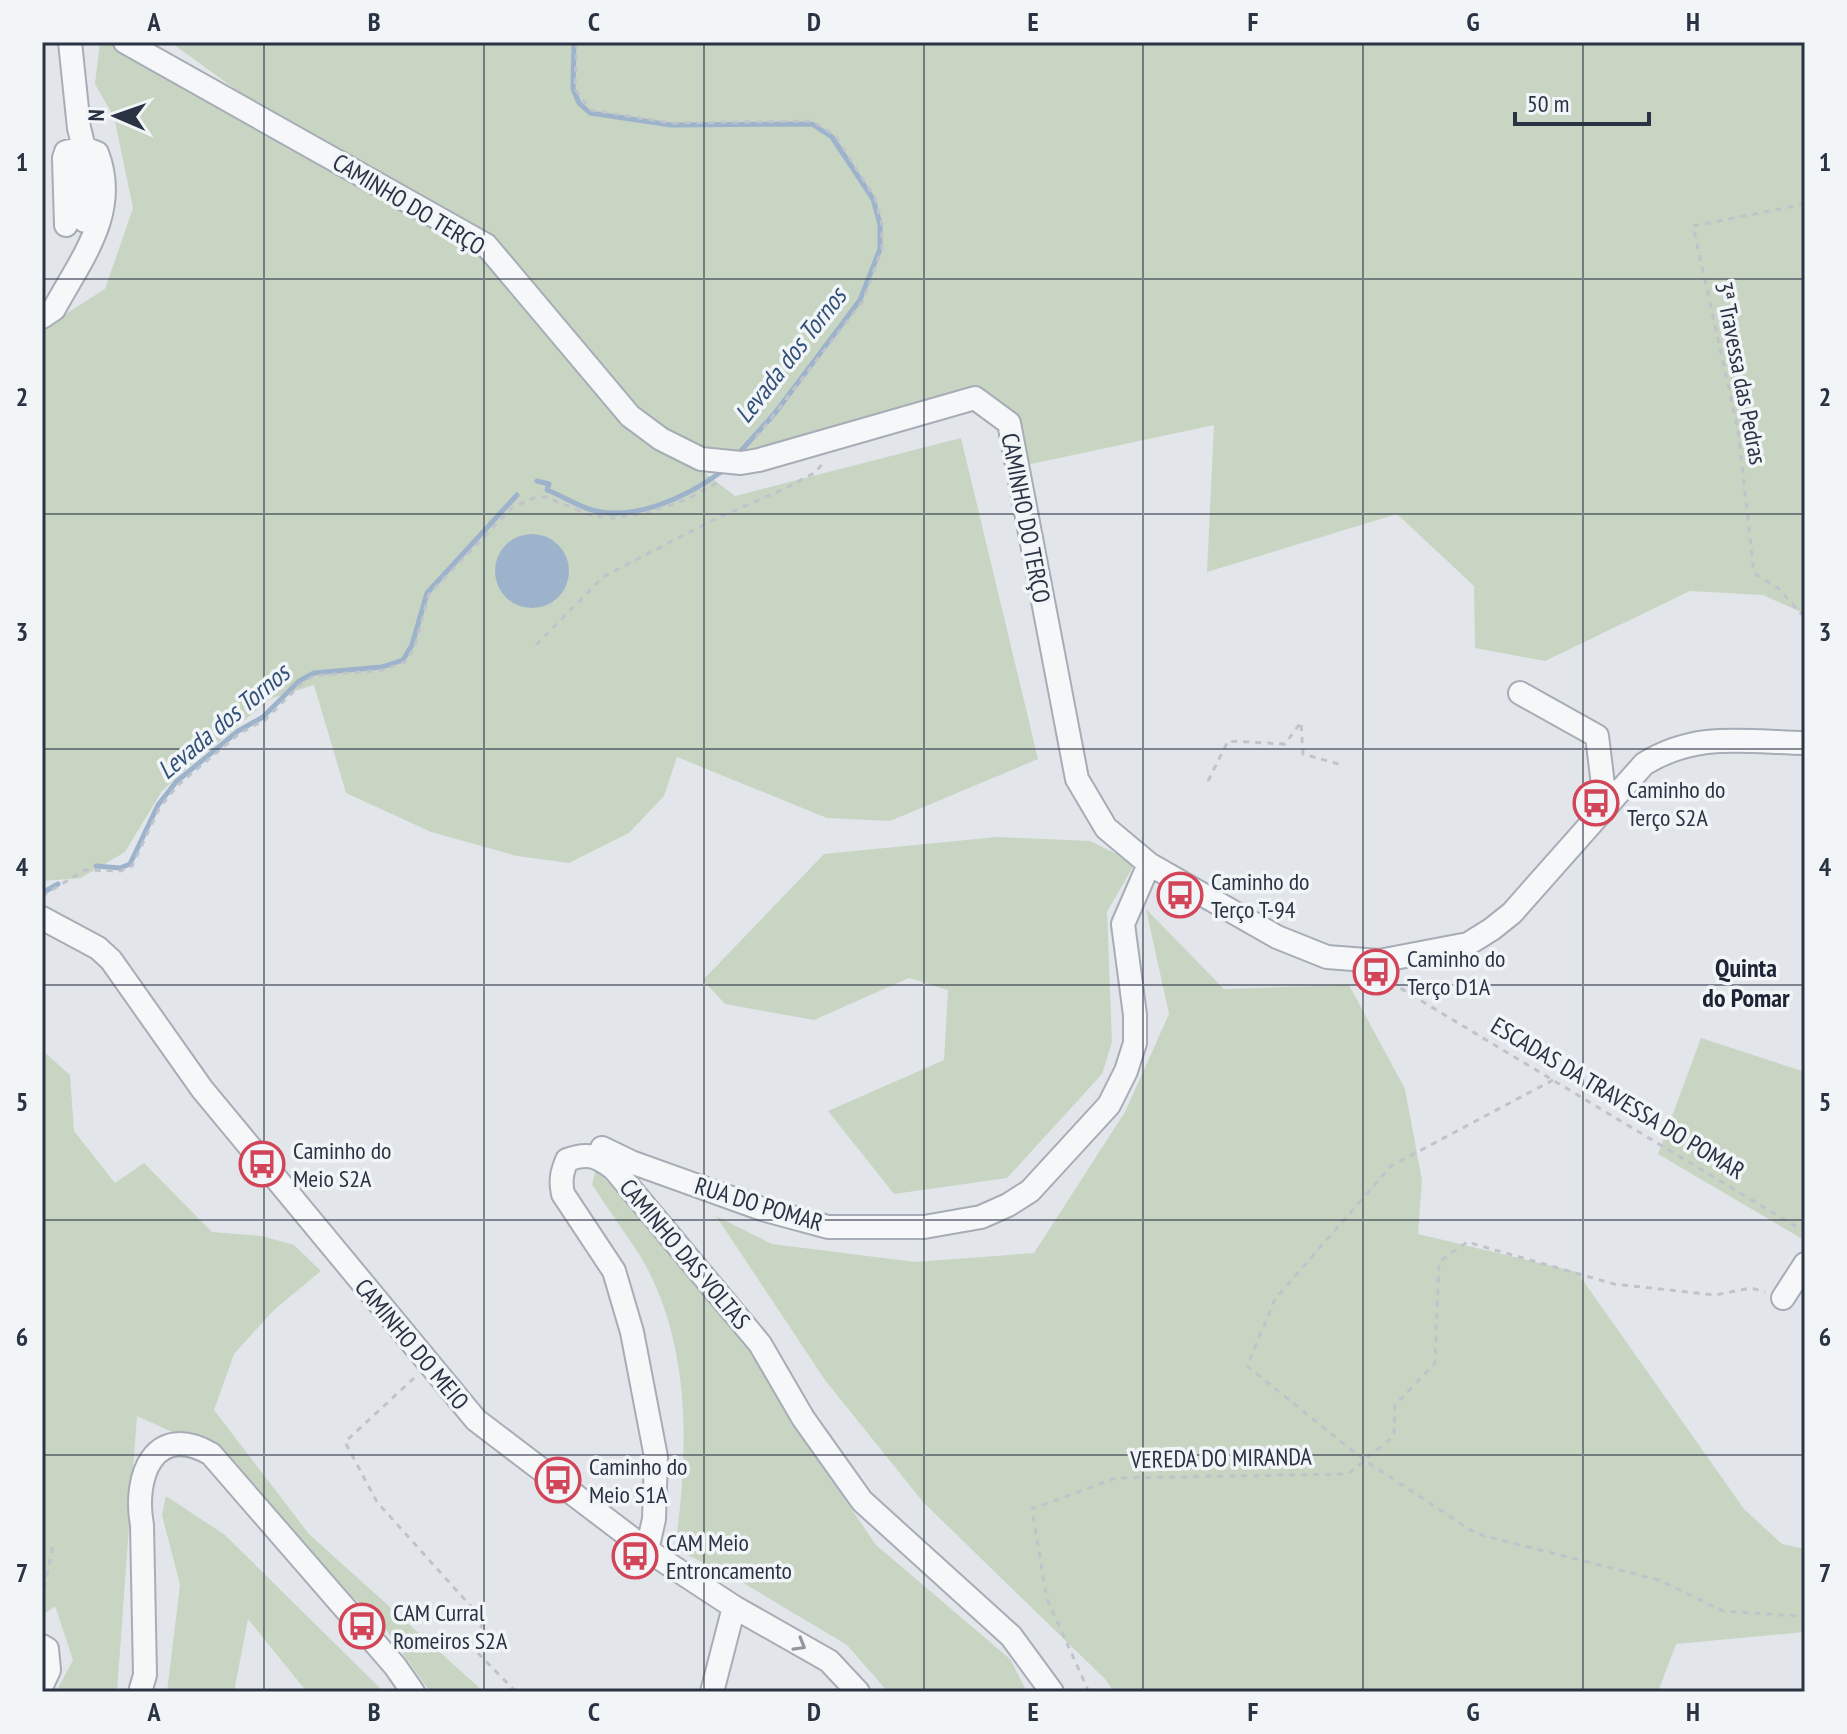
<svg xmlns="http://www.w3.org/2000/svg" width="1847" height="1734" font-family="'PT Sans Narrow',sans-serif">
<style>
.green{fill:#c8d5c3}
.water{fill:#9db3cc}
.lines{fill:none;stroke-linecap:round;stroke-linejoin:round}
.stream{stroke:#9db3cc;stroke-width:5}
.minor-casing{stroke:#a7adb6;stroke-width:26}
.path{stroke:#c0c4ca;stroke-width:3;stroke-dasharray:6 6;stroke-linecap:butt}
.minor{stroke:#f5f7f9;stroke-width:22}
.oneway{stroke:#90959e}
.grid{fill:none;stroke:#2a3344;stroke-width:2;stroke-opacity:0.55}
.labels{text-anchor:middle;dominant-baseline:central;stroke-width:7;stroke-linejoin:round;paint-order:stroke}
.street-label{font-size:24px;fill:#2a3344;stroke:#f2f5f8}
.poi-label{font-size:24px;fill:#2a3344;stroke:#f2f5f8;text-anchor:start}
.water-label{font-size:26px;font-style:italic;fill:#325179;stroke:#f2f5f8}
.neighbourhood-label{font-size:26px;font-weight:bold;fill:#1c2435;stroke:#f2f5f8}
.neatline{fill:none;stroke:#2a3344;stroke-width:3}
.grid-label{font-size:26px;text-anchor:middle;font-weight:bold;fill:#2a3344}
</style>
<rect width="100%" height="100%" fill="#e2e6eb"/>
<path class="green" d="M100,42H126L320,150L170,42H1805V614L1763,595L1690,591L1545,661L1475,648L1474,586L1397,514L1207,572L1214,425L1017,467L1009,423L975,398L759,460L665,442L735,496L961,438L1038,759L890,821L827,818L677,757L664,796L629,833L569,863L517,856L431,832L346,793L314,685L270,699L191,765L162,791L125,852L81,878L42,881V329L105,289L133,208L114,117L95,84Z
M997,837L1090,841L1135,863L1107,912L1112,1042L1102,1074L1007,1178L894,1194L828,1111L944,1060L948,990L909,978L814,1020L725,1004L703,980L824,854Z
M1146,909L1224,989L1349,985L1405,1089L1422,1180L1418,1234L1577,1272L1744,1509L1782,1544L1805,1549V1632L1676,1644L1658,1692H1114L1105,1679L923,1502L825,1380L716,1216L772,1244L915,1262L1034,1253L1125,1112L1169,1014Z
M1701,1038L1805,1072L1804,1240L1658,1154Z
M42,1050L70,1075L74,1131L115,1183L144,1163L212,1232L262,1236L294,1245L321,1271L275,1309L234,1354L214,1410L309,1534L484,1692H430L382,1624L281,1533L192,1441L137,1416L117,1692H56L73,1660L55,1606L42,1616Z
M596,1169L756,1347L813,1453L876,1545L1010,1659L1027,1692H888L847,1645L730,1575L675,1549C688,1455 692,1353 646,1266C630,1238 609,1212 592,1184Z
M166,1496L225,1535L384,1692H307L248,1619L234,1692H167L180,1585L162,1515Z"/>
<path class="water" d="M495 571a37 37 0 1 1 74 0a37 37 0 1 1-74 0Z"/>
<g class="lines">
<path class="stream" d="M574,42L573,89L579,103L590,113L671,125L812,124L832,137L873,199L880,224V249L860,300L775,413L739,453
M537,481L549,484L547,490C563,496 577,506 592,510C635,522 688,496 721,472
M96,866L120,868L130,864L158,805L176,782L238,731L263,717L299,681L314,673L382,667L403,660L412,645L427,593L517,495
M42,893L58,884"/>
<g class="minor-casing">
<path id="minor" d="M70,42L79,128L84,148L85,221
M125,42L486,245L630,416L661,439L701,459L741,463L759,460L975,398L1009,423L1077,779L1106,828L1149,864L1277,937L1327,957L1379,961L1468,944L1492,929L1512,913L1644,764C1697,731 1745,742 1805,743
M42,317L54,309C81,259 120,212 97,153L84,148L66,152L64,158L66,225
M1520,693L1597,736L1603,785L1614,796
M42,918L98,948L111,960L202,1089L476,1420L647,1550L734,1607L829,1661L858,1692
M602,1148L631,1162L762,1209L828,1227H924L981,1217L1008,1205L1030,1191L1109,1105L1126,1071L1135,1043V1015L1123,924L1149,864
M1783,1298L1805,1264
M647,1550L654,1519L656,1457L632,1332L614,1271L563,1194C560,1180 562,1172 567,1160C588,1152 597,1156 614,1169L760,1344L803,1418L862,1501L1011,1636L1052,1692
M42,1646L47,1649L49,1670L42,1685
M140,1692L145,1675L142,1525C133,1477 154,1421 211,1454L395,1666L413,1692
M712,1692L734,1607"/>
</g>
<path class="path" d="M577,42L575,89L591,110L671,123L812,121L835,135L875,198L882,224V249L863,301L754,440
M1805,204L1693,226L1738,430L1754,573L1778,588L1805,618
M536,645L603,577L713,520L784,489L816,472L822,464
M1208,781L1228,741L1285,744L1301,722L1303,754L1342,765
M42,896L85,870L120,871L132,866L160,807L178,785L240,733L265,720L301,684L314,676L383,670L405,662L415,646L429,594L513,507L536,497H546L592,516L613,518L643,514L688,499L720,481
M1393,979L1400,988L1805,1232
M1553,1080L1391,1166L1275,1299L1247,1366L1364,1460L1477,1534L1659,1580L1723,1611L1797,1616L1805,1620
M414,1378L345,1442L377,1502L484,1621L471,1646L516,1692
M42,1600L53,1545
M1089,1692L1047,1599L1032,1509L1116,1478L1348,1474L1394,1436L1395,1405L1435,1363L1439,1262L1467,1242L1614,1284L1715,1295L1751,1288L1765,1292"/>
<use href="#minor" class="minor"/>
</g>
<defs><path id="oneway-chevron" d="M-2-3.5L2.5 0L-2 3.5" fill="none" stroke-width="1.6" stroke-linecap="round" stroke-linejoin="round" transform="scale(2)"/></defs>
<use class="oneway" href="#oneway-chevron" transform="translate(800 1645) rotate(30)"/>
<path class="grid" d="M264,42V1692M484,42V1692M704,42V1692M924,42V1692M1143,42V1692M1363,42V1692M1583,42V1692M42,279H1805M42,514H1805M42,749H1805M42,985H1805M42,1220H1805M42,1455H1805"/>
<defs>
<g id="bus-ring" transform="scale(2.3)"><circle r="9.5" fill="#f2f5f8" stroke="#d24558" stroke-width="1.5"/><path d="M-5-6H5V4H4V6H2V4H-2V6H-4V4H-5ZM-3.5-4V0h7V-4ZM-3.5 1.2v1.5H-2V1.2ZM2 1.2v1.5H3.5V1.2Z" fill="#d24558"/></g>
</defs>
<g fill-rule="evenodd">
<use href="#bus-ring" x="1596" y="803"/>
<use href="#bus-ring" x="1180" y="895"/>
<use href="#bus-ring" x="1376" y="972"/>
<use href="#bus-ring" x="262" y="1164"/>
<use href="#bus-ring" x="558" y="1480"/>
<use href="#bus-ring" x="635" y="1556"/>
<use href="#bus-ring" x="362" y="1626"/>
</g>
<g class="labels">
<g class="street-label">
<text transform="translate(409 204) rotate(31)">CAMINHO DO TERÇO</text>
<text transform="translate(1741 373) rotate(79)">3ª Travessa das Pedras</text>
<text transform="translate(1026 518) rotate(79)">CAMINHO DO TERÇO</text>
<text transform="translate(1618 1098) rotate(31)">ESCADAS DA TRAVESSA DO POMAR</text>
<text transform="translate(759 1204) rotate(17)">RUA DO POMAR</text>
<text transform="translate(685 1254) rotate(50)">CAMINHO DAS VOLTAS</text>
<text transform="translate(412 1344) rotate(50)">CAMINHO DO MEIO</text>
<text transform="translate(1221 1458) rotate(-1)">VEREDA DO MIRANDA</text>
</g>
<g class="poi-label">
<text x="1627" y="789">Caminho do<tspan x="1627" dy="28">Terço S2A</tspan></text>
<text x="1211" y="881">Caminho do<tspan x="1211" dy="28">Terço T-94</tspan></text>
<text x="1407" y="958">Caminho do<tspan x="1407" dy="28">Terço D1A</tspan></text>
<text x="293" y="1150">Caminho do<tspan x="293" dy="28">Meio S2A</tspan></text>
<text x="589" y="1466">Caminho do<tspan x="589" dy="28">Meio S1A</tspan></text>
<text x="666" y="1542">CAM Meio<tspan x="666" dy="28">Entroncamento</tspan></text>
<text x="393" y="1612">CAM Curral<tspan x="393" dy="28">Romeiros S2A</tspan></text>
</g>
<g class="water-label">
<text transform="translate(790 355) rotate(-52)">Levada dos Tornos</text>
<text transform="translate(223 721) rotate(-40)">Levada dos Tornos</text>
</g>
<g class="neighbourhood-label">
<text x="1746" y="967">Quinta<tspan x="1746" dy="30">do Pomar</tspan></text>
</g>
</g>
<rect width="1847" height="1734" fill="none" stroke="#f2f5f8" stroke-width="88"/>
<g transform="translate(116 116) rotate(272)" stroke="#f2f5f8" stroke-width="6" paint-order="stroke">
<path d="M0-6L14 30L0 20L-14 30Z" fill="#2a3344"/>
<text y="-12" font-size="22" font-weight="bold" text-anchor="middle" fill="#2a3344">N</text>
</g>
<path d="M1515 112v12h134v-12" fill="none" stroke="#2a3344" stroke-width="4"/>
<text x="1527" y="112" font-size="24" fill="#2a3344" stroke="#f2f5f8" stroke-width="6" paint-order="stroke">50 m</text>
<rect x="44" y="44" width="1759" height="1646" class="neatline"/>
<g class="grid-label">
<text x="154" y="31">A</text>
<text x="374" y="31">B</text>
<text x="594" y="31">C</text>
<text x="814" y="31">D</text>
<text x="1033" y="31">E</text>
<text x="1253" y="31">F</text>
<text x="1473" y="31">G</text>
<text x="1693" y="31">H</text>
<text x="22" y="171">1</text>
<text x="1825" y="171">1</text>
<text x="22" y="406">2</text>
<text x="1825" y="406">2</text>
<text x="22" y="641">3</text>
<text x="1825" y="641">3</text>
<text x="22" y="876">4</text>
<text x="1825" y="876">4</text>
<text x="22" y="1111">5</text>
<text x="1825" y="1111">5</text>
<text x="22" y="1346">6</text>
<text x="1825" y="1346">6</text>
<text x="22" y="1582">7</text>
<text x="1825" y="1582">7</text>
<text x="154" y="1721">A</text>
<text x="374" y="1721">B</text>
<text x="594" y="1721">C</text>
<text x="814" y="1721">D</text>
<text x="1033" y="1721">E</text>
<text x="1253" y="1721">F</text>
<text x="1473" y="1721">G</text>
<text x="1693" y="1721">H</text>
</g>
</svg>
